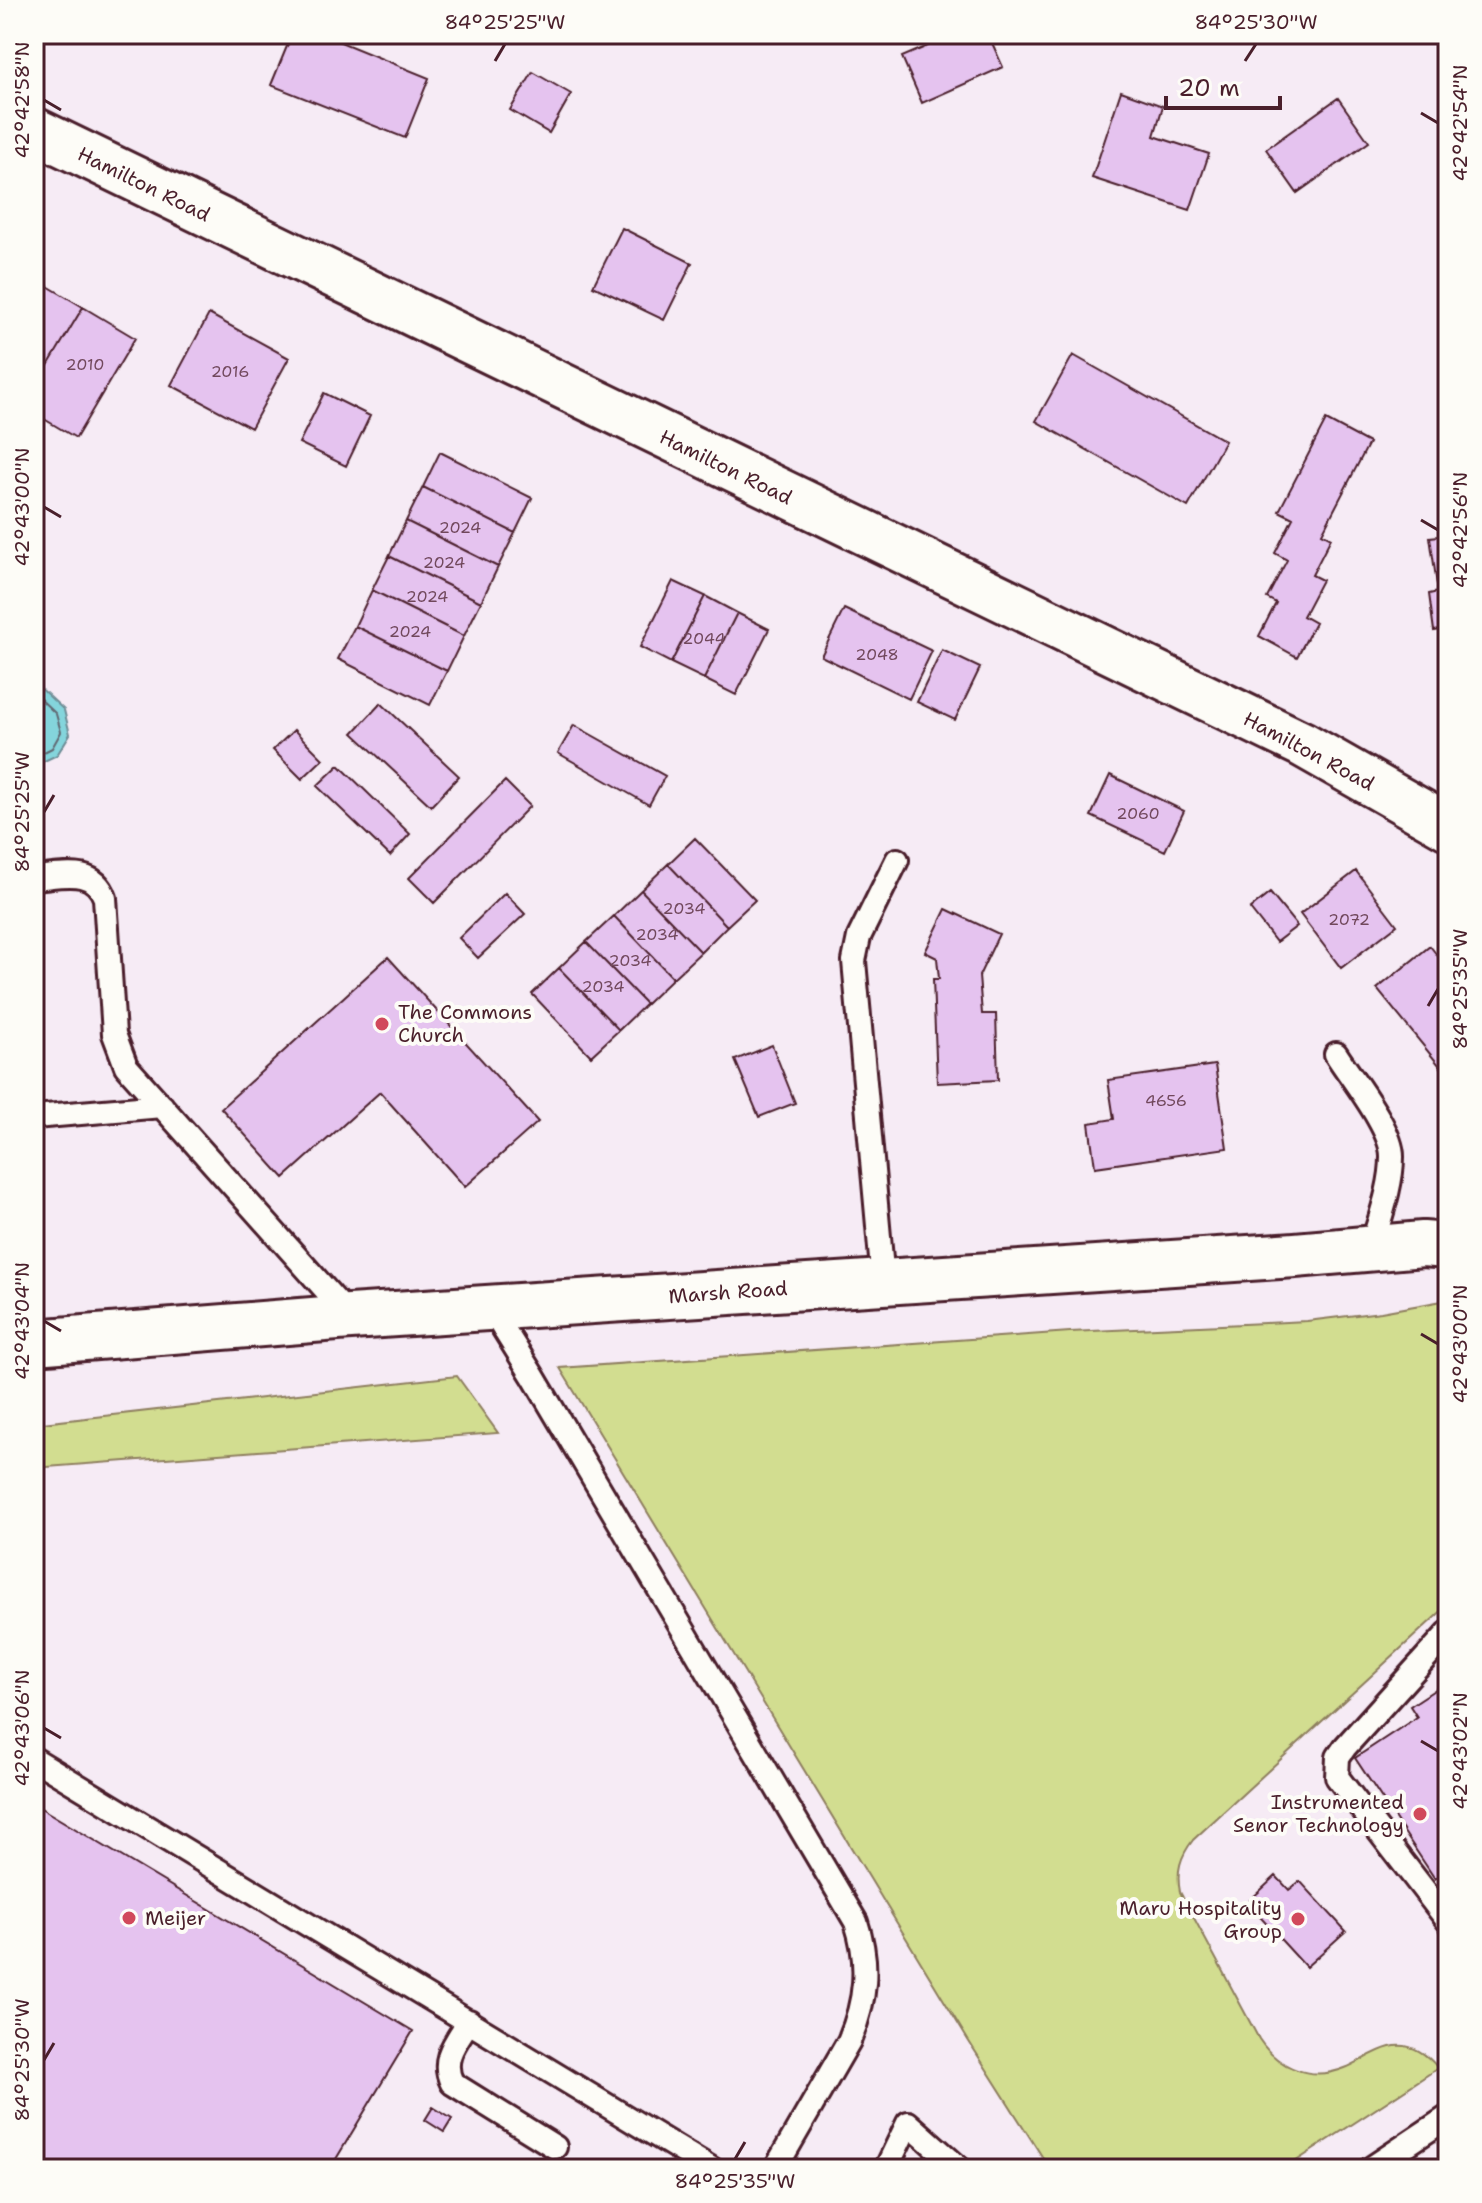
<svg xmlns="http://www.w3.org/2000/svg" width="1482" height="2203" font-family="'Shantell Sans',sans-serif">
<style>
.green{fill:#d2dd90;stroke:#8e7e5e;stroke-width:2}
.water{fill:#84d5dc;stroke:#6d8c95;stroke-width:2}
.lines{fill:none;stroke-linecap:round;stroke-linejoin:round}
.shore{stroke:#616872;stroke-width:2}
.building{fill:#e5c3ef;stroke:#4a1f2b;stroke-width:2}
.service-casing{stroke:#4a1f2b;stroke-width:28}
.tertiary-casing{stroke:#4a1f2b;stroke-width:50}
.service{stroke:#fdfcf7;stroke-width:22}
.tertiary{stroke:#fdfcf7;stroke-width:44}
.ticks{fill:none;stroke:#4a1f2b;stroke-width:3}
.poi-dot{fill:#d1495b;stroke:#fdfcf7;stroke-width:3}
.labels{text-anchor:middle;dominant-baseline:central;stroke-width:8;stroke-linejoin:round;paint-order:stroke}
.number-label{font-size:16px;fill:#71485c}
.street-label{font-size:20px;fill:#4a1f2b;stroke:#fdfcf7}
.poi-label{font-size:20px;fill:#4a1f2b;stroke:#fdfcf7;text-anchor:start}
.neatline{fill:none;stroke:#4a1f2b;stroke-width:3}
.ticks-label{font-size:20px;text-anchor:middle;fill:#4a1f2b}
</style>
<rect width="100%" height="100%" fill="#f6ebf5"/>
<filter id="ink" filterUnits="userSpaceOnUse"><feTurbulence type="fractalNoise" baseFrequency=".0125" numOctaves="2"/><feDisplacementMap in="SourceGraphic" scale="16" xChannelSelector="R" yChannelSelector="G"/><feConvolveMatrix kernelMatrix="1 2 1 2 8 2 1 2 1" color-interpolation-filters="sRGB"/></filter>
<g filter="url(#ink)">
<path class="green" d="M1448,1300V1605L1193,1840C1180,1857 1176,1871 1180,1892L1259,2039C1278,2068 1311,2082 1345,2068C1360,2062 1374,2051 1390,2047C1410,2042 1426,2053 1438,2068L1284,2169H1050L968,2040L560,1368L1070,1332L1307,1321L1381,1312Z
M457,1376L498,1433L34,1468V1424Z"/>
<path class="water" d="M34,682L64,710L70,734L57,755L34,766Z"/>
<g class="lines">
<path class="shore" d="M34,693L56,714L61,732L52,748L34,757"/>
</g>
<path class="building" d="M292,34H321L429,78L405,138L271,85Z
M923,34H988L1003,67L922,103L902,57L928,46Z
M533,72L571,94L549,133L510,110Z
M1121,91L1163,106L1154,136L1209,154L1190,210L1092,178Z
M1338,98L1369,142L1297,193L1266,149Z
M622,228L692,263L664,320L593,286Z
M34,278L83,307L34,389Z
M83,307L135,338L76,438L34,413V389Z
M209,314L289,358L251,428L171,385Z
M1073,355L1225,441L1188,507L1036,421Z
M324,393L370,416L346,466L299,443Z
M1326,420L1369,443L1322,533L1331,538L1312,575L1322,580L1303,616L1315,623L1297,657L1259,636L1276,603L1267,598L1287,560L1275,553L1293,518L1279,511Z
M440,452L532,498L515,533L423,487Z
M423,487L515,533L498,567L406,521Z
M406,521L498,567L481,602L389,556Z
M1448,535V629L1434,631L1429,594L1438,592L1430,537Z
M389,556L481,602L464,636L372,590Z
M673,581L705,596L671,663L640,647Z
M372,590L464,636L447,671L355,626Z
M705,596L737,613L704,679L671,663Z
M844,609L932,651L909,699L821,656Z
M737,613L769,629L736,695L704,679Z
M355,626L447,671L430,705L338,659Z
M942,650L980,668L955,720L917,702Z
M381,703L459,776L431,806L353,733Z
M574,725L665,776L649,805L558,753Z
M294,730L323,759L302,779L273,750Z
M339,765L410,834L390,856L317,786Z
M1110,775L1184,811L1165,851L1091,816Z
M505,781L530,806L434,903L409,878Z
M695,838L755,900L727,926L668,864Z
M668,864L727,926L701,952L641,890Z
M1356,871L1397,925L1341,968L1300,914Z
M641,890L701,952L673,978L614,916Z
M505,893L525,914L478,958L459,938Z
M1270,893L1297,926L1276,942L1250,909Z
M946,909L999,934L979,976L982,1014H996L998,1080L937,1083L933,979H939L937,958L925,952Z
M614,916L673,978L646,1004L586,942Z
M586,942L646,1004L619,1030L559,968Z
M1430,946L1448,969V1076L1377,989Z
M388,957L538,1122L465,1187L380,1092L284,1178L221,1108Z
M559,968L619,1030L591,1056L532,994Z
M772,1045L795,1103L759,1117L735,1060Z
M1215,1065L1227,1148L1095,1167L1089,1123L1114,1119L1108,1080Z
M1448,1681V1871L1435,1879L1355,1758L1417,1717L1410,1706Z
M34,1804L413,2031L330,2169H34Z
M1276,1876L1289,1890L1300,1881L1346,1931L1306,1967L1251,1907L1253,1904L1250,1900Z
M433,2107L452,2119L444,2132L425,2120Z"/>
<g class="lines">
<g class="service-casing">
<path id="service" d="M34,878C62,876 94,866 105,898L114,1034L126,1066L350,1317
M1336,1054C1351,1078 1393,1130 1392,1157C1392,1187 1379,1220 1371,1249
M34,1117L162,1106
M883,1281L854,961L859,937L897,860
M490,1307L533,1376L856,1922C870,1964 866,2001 849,2041L775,2169
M1448,1633L1345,1747L1338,1757L1337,1777L1448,1921
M34,1759L712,2169
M469,2021C456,2042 440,2059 452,2083L555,2147
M886,2169L908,2123L960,2169
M1370,2169L1448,2117"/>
</g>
<g class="tertiary-casing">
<path id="tertiary" d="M34,130L1302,744L1448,827
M34,1342L350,1317L1295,1255L1423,1244L1448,1246"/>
</g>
<use href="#service" class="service"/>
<use href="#tertiary" class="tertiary"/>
</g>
</g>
<path class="ticks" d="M495,61L505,44M1245,61L1256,44M44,100L61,110M1421,113L1438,123M44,507L61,517M1421,520L1438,530M44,812L54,795M1428,1006L1438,989M44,1321L61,1331M1421,1334L1438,1344M44,1728L61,1738M1421,1741L1438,1751M44,2060L54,2043M735,2159L745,2142"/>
<g class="poi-dot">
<circle cx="382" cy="1024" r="8"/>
<circle cx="1420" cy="1814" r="8"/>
<circle cx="129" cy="1918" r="8"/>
<circle cx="1298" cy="1919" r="8"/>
</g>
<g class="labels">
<g class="number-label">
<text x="85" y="364">2010</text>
<text x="230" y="371">2016</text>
<text x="460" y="527">2024</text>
<text x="444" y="562">2024</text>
<text x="427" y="596">2024</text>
<text x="410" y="631">2024</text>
<text x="704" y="638">2044</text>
<text x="877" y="654">2048</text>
<text x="1138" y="813">2060</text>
<text x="684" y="908">2034</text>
<text x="1349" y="919">2072</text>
<text x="657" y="934">2034</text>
<text x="630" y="960">2034</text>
<text x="603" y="986">2034</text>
<text x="1166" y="1100">4656</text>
</g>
<g class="street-label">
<text transform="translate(144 184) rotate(26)">Hamilton Road</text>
<text transform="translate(726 467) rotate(26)">Hamilton Road</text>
<text transform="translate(1309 751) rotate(28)">Hamilton Road</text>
<text transform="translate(728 1292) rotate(-4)">Marsh Road</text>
</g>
<g class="poi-label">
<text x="398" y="1012">The Commons<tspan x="398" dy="23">Church</tspan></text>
<text x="1404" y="1802" text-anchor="end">Instrumented<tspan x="1404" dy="23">Senor Technology</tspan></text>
<text x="1282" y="1908" text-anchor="end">Maru Hospitality<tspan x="1282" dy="23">Group</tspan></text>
<text x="145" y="1918">Meijer</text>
</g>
</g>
<rect width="1482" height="2203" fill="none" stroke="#fdfcf7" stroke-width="88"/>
<path d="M1166 96v12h114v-12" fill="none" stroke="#4a1f2b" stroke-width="4"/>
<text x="1178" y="96" font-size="24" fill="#4a1f2b" stroke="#fdfcf7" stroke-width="6" paint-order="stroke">20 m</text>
<rect x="44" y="44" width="1394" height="2115" class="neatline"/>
<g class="ticks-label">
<text x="505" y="29">84°25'25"W</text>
<text x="1256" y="29">84°25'30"W</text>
<text transform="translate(22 100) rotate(-90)" y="7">42°42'58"N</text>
<text transform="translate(1460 123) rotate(-90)" y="7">42°42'54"N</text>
<text transform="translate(22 507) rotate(-90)" y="7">42°43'00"N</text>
<text transform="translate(1460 530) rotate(-90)" y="7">42°42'56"N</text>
<text transform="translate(22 812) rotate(-90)" y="7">84°25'25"W</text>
<text transform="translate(1460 989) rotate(-90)" y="7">84°25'35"W</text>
<text transform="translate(22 1321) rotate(-90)" y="7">42°43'04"N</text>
<text transform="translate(1460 1344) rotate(-90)" y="7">42°43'00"N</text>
<text transform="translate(22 1728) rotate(-90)" y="7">42°43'06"N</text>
<text transform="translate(1460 1751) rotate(-90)" y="7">42°43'02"N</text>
<text transform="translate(22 2060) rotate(-90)" y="7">84°25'30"W</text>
<text x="735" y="2188">84°25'35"W</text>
</g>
</svg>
